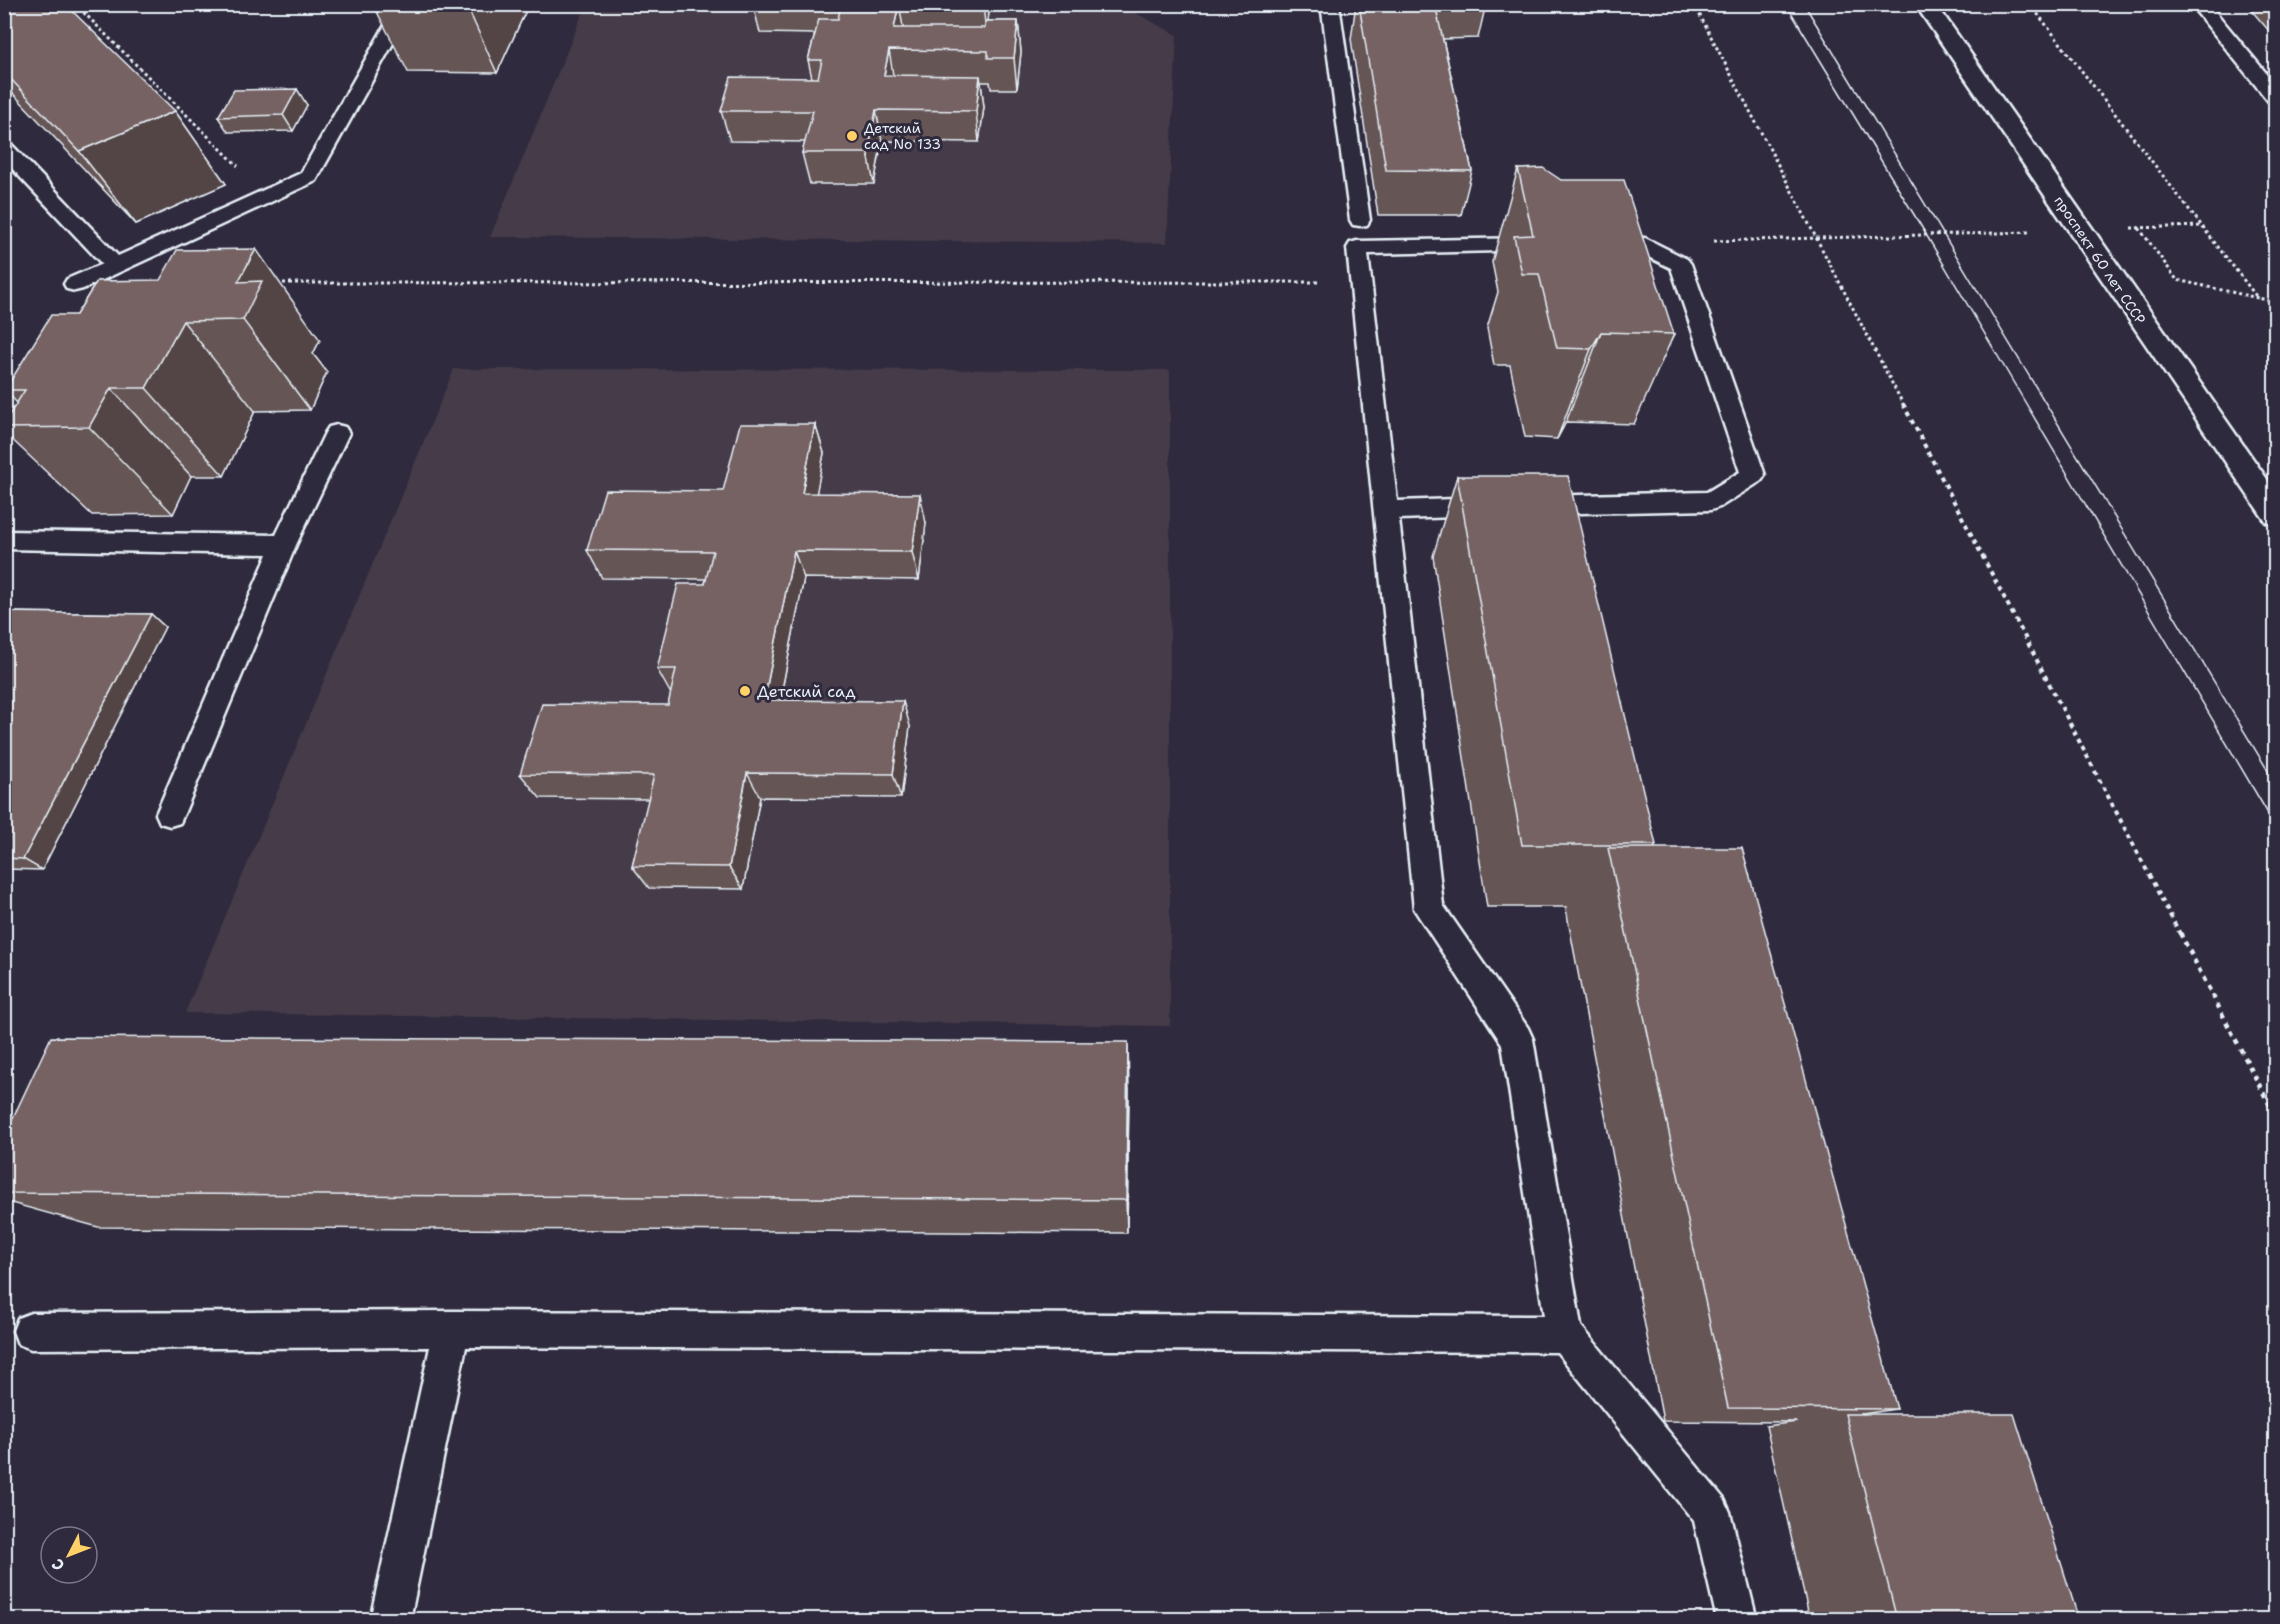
<svg xmlns="http://www.w3.org/2000/svg" width="2280" height="1624" font-family="'Shantell Sans',sans-serif">
<style>
.built{fill:#443b48}
.lines{fill:none;stroke-linecap:round;stroke-linejoin:round}
.lane-casing{stroke:#e8f1f8;stroke-width:5}
.secondary-casing{stroke:#e8f1f8;stroke-width:5}
.path-far2{stroke:#e8f1f8;stroke-width:3;stroke-dasharray:3 3;stroke-linecap:butt}
.path-far1{stroke:#e8f1f8;stroke-width:4;stroke-dasharray:4.5 4.5;stroke-linecap:butt}
.path{stroke:#e8f1f8;stroke-width:4.5;stroke-dasharray:5 5;stroke-linecap:butt}
.lane{fill:#2f2a3d;fill-rule:evenodd}
.secondary{fill:#2f2a3d;fill-rule:evenodd}
.tram{stroke:#e8f1f8;stroke-width:1.5}
.wall{fill:#655455;stroke:#e8f1f8;stroke-width:1.5}
.shaded-wall{fill:#534545;stroke:#e8f1f8;stroke-width:1.5}
.building{fill:#766263;stroke:#e8f1f8;stroke-width:1.5}
.poi-dot{fill:#ffd166;stroke:#2f2a3d;stroke-width:2}
.labels{text-anchor:middle;dominant-baseline:central;stroke-width:6;stroke-linejoin:round;paint-order:stroke}
.far-poi-label{font-size:14px;fill:#e8f1f8;stroke:#2f2a3d;text-anchor:start}
.far-street-label{font-size:14px;fill:#e8f1f8;stroke:#2f2a3d}
.poi-label{font-size:16px;fill:#e8f1f8;stroke:#2f2a3d;text-anchor:start}
</style>
<rect width="100%" height="100%" fill="#2f2a3d"/>
<filter id="ink" filterUnits="userSpaceOnUse"><feTurbulence type="fractalNoise" baseFrequency=".0167" numOctaves="2"/><feDisplacementMap in="SourceGraphic" scale="12" xChannelSelector="R" yChannelSelector="G"/><feConvolveMatrix kernelMatrix="1 2 1 2 8 2 1 2 1" color-interpolation-filters="sRGB"/></filter>
<g filter="url(#ink)">
<path class="built" d="M586,5H1121L1177,35L1167,243L490,237Z
M454,369L1170,370V1026L185,1013Z"/>
<g class="lines">
<g class="lane-casing">
<path id="lane" d="M397,4H415L316,181L83,289L75,291L67,289L64,284L67,279L102,264L4,160V142L11,144L118,256L301,173Z
M1321,4H1339L1370,220L1367,225L1360,226L1353,225L1350,220Z
M2190,4H2209L2276,85V104L2269,102Z
M1607,236L1645,238L1687,259L1691,264L1765,475L1761,481L1720,507L1711,510L1537,514L1528,511L1525,505L1528,499L1537,496L1707,492L1740,472L1671,268L1634,250L1600,248L1597,243L1600,238Z
M1534,238L1541,240L1544,245L1541,250L1368,254L1397,501L1485,498L1494,501L1497,507L1494,513L1485,516L1399,519L1443,905L1528,1028L1533,1039L1581,1326L1724,1499L1730,1512L1757,1620H1717L1694,1521L1557,1352L466,1347L410,1620H370L430,1347L31,1349L18,1344L13,1331L18,1318L31,1313L452,1311L1544,1316L1502,1044L1414,909L1347,248L1350,243L1357,241Z
M337,425L345,427L349,433L296,545L184,814L180,823L170,826L160,823L156,814L268,554L4,549V531L276,535L325,433L329,427Z"/>
</g>
<g class="secondary-casing">
<path id="secondary" d="M1915,4H1936L2276,492V525L2266,522Z"/>
</g>
<path class="path-far2" d="M75,4L238,166
M1694,4L1904,406
M2030,4L2256,296
M2131,228L2202,226
M2139,228L2177,280L2276,302
M1714,241L2030,232
M277,283L1319,282"/>
<path class="path-far1" d="M1903,404L2180,934"/>
<path class="path" d="M2180,933L2276,1117"/>
<use href="#lane" class="lane"/>
<use href="#secondary" class="secondary"/>
<path class="tram" d="M1786,4L1924,231L2276,827
M1804,4L2276,784"/>
</g>
<path class="wall" d="M4,4L175,111L226,184L136,224L4,84Z
M373,4H529L497,73L408,72Z
M753,4H990L988,21H1018L1021,52L1017,89H991L990,82H981L984,107L979,142L882,141L874,184H810L802,153L805,142L730,141L721,111L812,78L808,60L815,34L760,33Z
M1356,4H1486L1478,38L1443,39L1472,171L1461,215H1378L1351,39Z
M2246,4H2276V39Z
M307,105L293,131L228,132L218,117Z
M1518,169L1674,334L1634,424L1566,422L1557,439L1525,437L1510,365H1494L1487,328L1498,292L1492,262Z
M97,281L320,340L313,354L327,372L310,410L255,411L224,476H191L173,514L92,515L4,432V423L17,403L5,390L76,315Z
M815,424L824,453L816,493L926,523L919,580L804,578L780,700L910,726L901,798L760,797L743,889L649,888L632,866L649,799L540,798L520,774L668,705L671,694L657,669L705,584L706,579L602,578L587,550L723,491Z
M1457,476L1656,845L1654,848L1897,1409L1862,1414L2079,1620H1810L1766,1426L1797,1422L1663,1421L1566,909L1567,907H1487L1433,556Z
M4,612L151,614L165,627L42,870L4,869Z
M1129,1089L1127,1233L98,1227L4,1201V1137Z"/>
<path class="shaded-wall" d="M466,4H529L497,73Z
M899,4L904,33L894,28Z
M983,4H990L986,34Z
M1018,21L1021,52L1017,89L1014,58Z
M889,50L894,81L884,75Z
M980,76L984,107L979,142L976,111Z
M297,89L307,105L293,131L283,115Z
M876,110L882,141L874,184L868,153Z
M175,111L226,184L136,224L79,151Z
M256,249L320,340L313,354L327,372L310,410L243,320L238,282Z
M183,321L255,411L224,476L146,388Z
M1601,332L1566,422L1557,439L1591,349Z
M111,388L191,476L173,514L89,427Z
M815,424L824,453L811,522L802,493Z
M920,494L926,523L919,580L912,552Z
M794,551L804,578L775,725L764,700Z
M151,614L165,627L42,870L23,859Z
M903,701L910,726L901,798L893,774Z
M747,773L760,797L743,889L729,867Z
M1128,1042L1129,1089L1127,1233L1126,1200Z"/>
<path class="building" d="M4,4H65L175,111L79,151L4,72Z
M841,4H899L894,28H985L986,21H1018L1014,58H988V51L889,50L884,75L980,76L976,111L876,110L868,153H802L813,111H721L731,77L818,78L822,60H808L819,19H838Z
M1359,4H1435L1472,171L1386,170Z
M297,89L283,115L218,117L234,90Z
M1543,168L1561,180H1624L1674,334L1601,332L1591,349L1557,348L1539,274H1522L1514,236L1533,235L1518,169Z
M256,249L238,282L262,281L243,320L183,321L146,388H111L89,427L4,428V423L25,390H5L51,315H76L97,281L160,280L177,250Z
M740,424H815L802,493L920,494L912,552L794,551L764,700L903,701L893,774L747,773L729,867L632,866L654,775L520,774L542,704L668,705L676,669H657L678,584H705L713,551L587,550L605,490L723,491Z
M1457,476H1568L1656,845H1522Z
M4,612L151,614L23,859L4,858Z
M1608,848H1742L1897,1409L1728,1408Z
M51,1037L1128,1042L1126,1200L4,1193V1137Z
M1845,1414H2014L2079,1620H1897Z"/>
</g>
<g class="poi-dot">
<circle cx="852" cy="136" r="6"/>
<circle cx="745" cy="691" r="6"/>
</g>
<g class="labels">
<g class="far-poi-label">
<text x="864" y="128">Детский<tspan x="864" dy="16">сад No 133</tspan></text>
</g>
<g class="far-street-label">
<text transform="translate(2100 260) rotate(56)">проспект 60 лет СССР</text>
</g>
<g class="poi-label">
<text x="757" y="691">Детский сад</text>
</g>
</g>
<rect width="2280" height="1624" fill="none" stroke="#2f2a3d" stroke-width="24"/>
<rect x="12" y="12" width="2256" height="1600" fill="none" stroke="#e8f1f8" stroke-width="2" filter="url(#ink)"/>
<g transform="translate(69 1555) rotate(228)"><circle r="28" fill="#2f2a3d" stroke="#797a88" stroke-width="1.5"/>
<path d="M0-4.5L10 22L0 15L-10 22Z" fill="#ffd166"/>
<text y="-9" font-size="16" font-weight="bold" text-anchor="middle" fill="#e8f1f8">С</text>
</g>
</svg>
